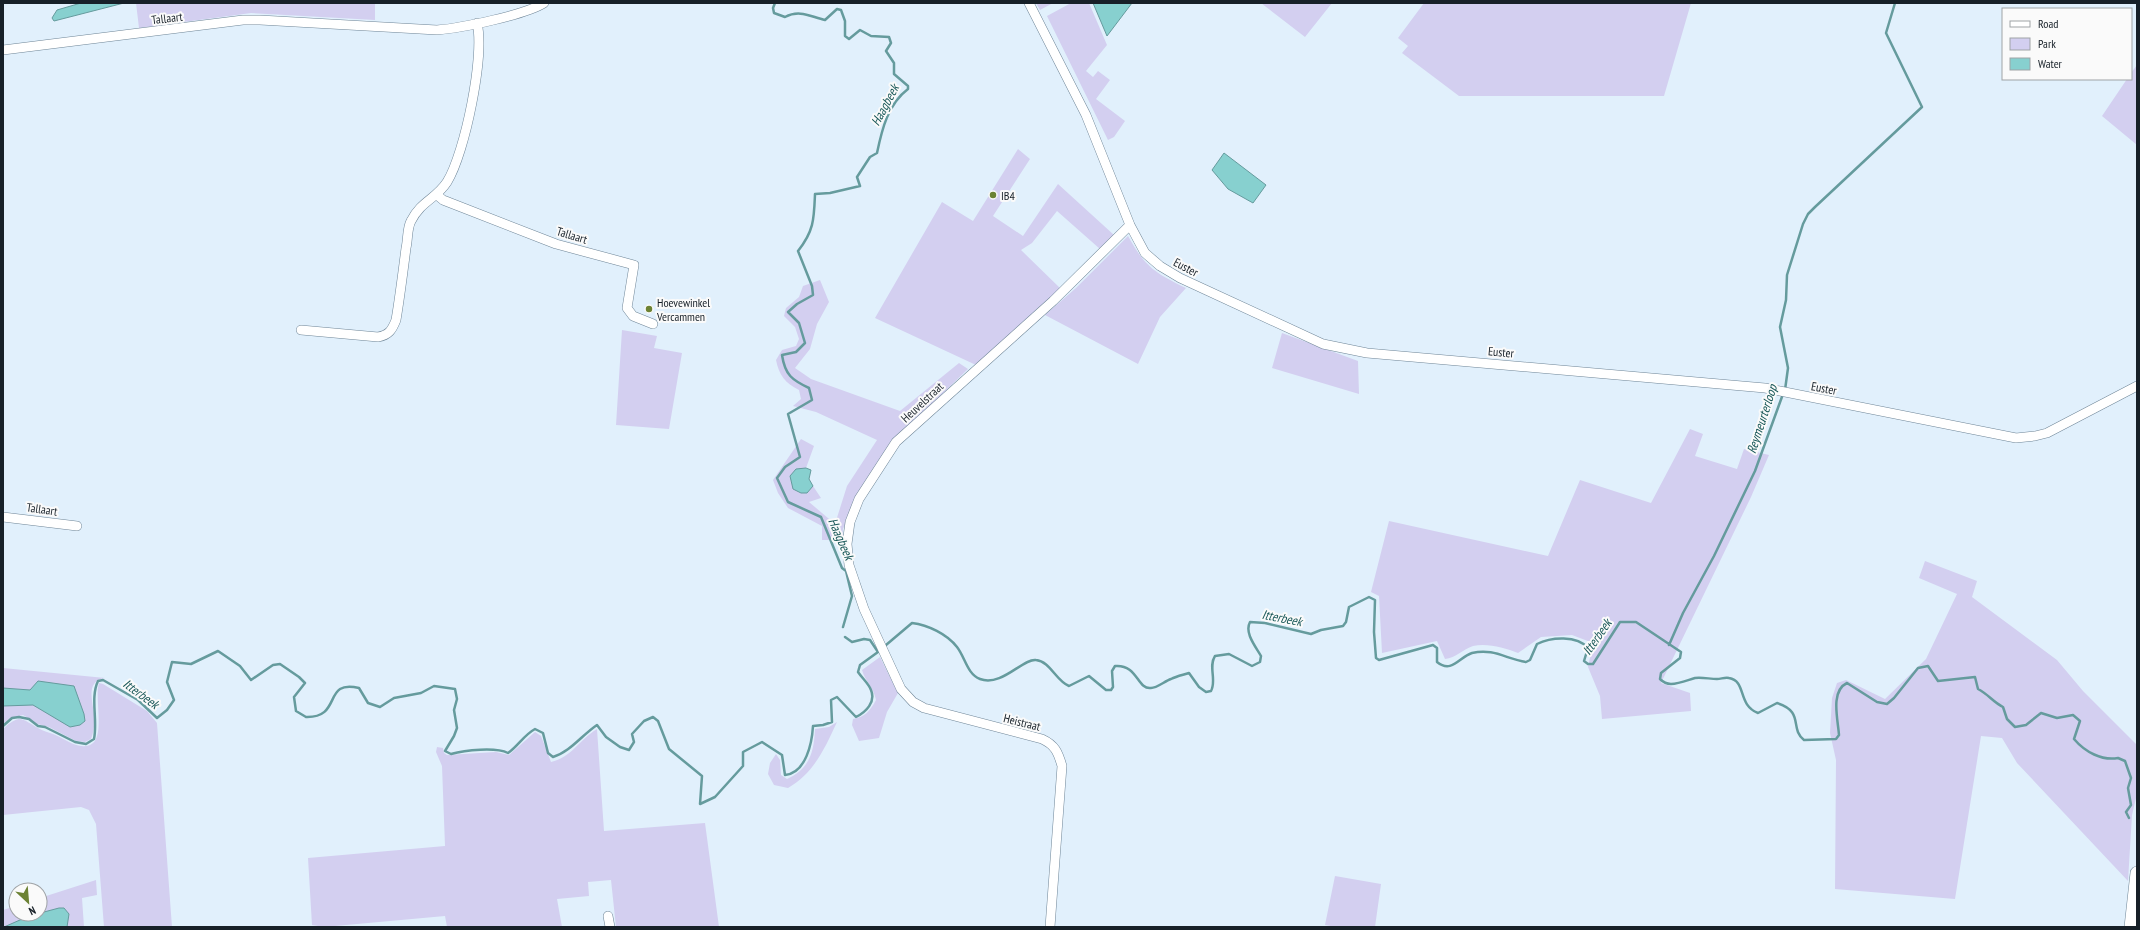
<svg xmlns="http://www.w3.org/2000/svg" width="2140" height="930" font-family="'PT Sans Narrow',sans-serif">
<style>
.green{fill:#d3cff0}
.water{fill:#87d0cf;stroke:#659b9d}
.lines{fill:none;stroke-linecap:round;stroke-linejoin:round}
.stream{stroke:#659b9d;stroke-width:2.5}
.street-casing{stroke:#6e8597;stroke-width:10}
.secondary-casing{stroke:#6e8597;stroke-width:14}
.street{stroke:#fff;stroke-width:9}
.secondary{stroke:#fff;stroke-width:13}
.poi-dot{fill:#6c8234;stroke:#fafafa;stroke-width:1.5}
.labels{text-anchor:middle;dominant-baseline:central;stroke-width:4;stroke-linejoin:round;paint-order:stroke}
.street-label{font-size:12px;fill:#172028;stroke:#fafafa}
.poi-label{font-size:12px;fill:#172028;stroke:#fafafa;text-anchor:start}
.water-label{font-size:13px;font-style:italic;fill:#185757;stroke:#fafafa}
</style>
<rect width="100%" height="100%" fill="#e1f0fc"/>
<path class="green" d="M136,3H375V20L251,13L139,28Z
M1036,3H1053L1040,10Z
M1071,3H1089L1107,45L1086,71L1093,77L1098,71L1110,80L1096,99L1125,121L1114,137L1108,140L1047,16Z
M1261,3H1332L1305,37Z
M1424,3H1691L1664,96H1459L1402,53L1408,46L1398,38Z
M2137,65V145L2102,116L2127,79H2131V73Z
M1018,149L1030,159L993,216L1023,236L1058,184L1114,235L1100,249L1057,211L1032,243L1021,250L1061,289L976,365L875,318L942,202L973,221Z
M1128,236C1145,267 1155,273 1186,288L1160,317L1138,364L1045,315L1076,288Z
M820,280L829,302L817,324L810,349L795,368L811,379L900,411L959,363L968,369L889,445L864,483L843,529L842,540H822V526L788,508L778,493L773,480L801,439L814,446L806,468L796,469L807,493L813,486L821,498L809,502L835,524L847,486L877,440L816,412L793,406L801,399L799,390C785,383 779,375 776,360L782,350L796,346L799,339L795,327L784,316L786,308L799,297L803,286Z
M622,330L657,336L654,348L682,353L669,429L616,425Z
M1282,333L1358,361L1359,394L1272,368Z
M1690,429L1703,434L1695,456L1737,469L1744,449L1769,455L1751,497L1661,683L1690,693L1691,711L1602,719L1600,696L1588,667L1593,643L1572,635L1541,637L1518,653C1505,648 1488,643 1473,646C1463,649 1456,658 1445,659L1437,641L1382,653L1379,596L1371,592L1389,521L1548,556L1580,480L1651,503Z
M1925,561L1977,581L1972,597L2057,660L2083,691L2137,745V794L2132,815L2128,881L2017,763L2002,738L1981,736L1955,899L1835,889L1836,760L1830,733L1832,698L1837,683L1846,680L1885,699L1926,659L1957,594L1919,578Z
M880,657L898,693L887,712L879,738L859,741L852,725L853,719C865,717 870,711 876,700C874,688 865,681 862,670Z
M3,668L105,678C86,681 92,699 94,714C95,721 94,732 91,739L85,742L76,741L49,727L37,724L23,715L9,719L3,724Z
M99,683L103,684L147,711L157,723L172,927H104L96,824L89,810L81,807L3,815V729C7,725 13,720 19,719C25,719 32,725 38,728C43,731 48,732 53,734C64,738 77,750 90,745C106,739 94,698 99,683Z
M837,722C825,748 814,773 788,788L774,785L768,774L770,763L776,754L780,760L781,775L787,779C809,769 814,753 815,729L829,727Z
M597,729L604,831L705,823L719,927H616L611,880L588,882L589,896L557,899L562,927H447L445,916L324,927L312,925L308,858L445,846L442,766L436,752L437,747L443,748L444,753L447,755L496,752L509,755L535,732L541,736L551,762C571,758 580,739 597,729Z
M1335,876L1381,884L1375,927H1336L1325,925Z
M96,880L97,895L82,898L84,927H3V910L16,906V914H40V898Z"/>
<path class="water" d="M81,3H124L54,21L52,18L57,10Z
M1093,3H1132L1107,36Z
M1224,153L1266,185L1253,203L1228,189L1212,170Z
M806,468L811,470L809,479L813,486L807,493H801L793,489L790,476L796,469Z
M38,681L74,686L84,714L85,721L80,725L70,727L33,705L3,706V688L30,690Z
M59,908H64L69,914L67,927H4L29,916Z"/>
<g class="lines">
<path class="stream" d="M775,3L773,8L774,13L785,17C800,9 811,17 825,20L837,9L841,10L845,21V36L849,39L860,30L871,36L889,37L891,43L886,51L894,63V74L908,86V89C888,104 882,129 877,153L870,157L857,177L860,186L830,193L815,194C814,219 814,231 798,251L812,286L813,295L797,304L788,312L799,323L805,343L796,352L782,355C785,375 792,380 809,388L812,400L788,414L800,457L785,467L777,478L788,502L821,517L842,568L846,571L852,596L843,627
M1785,390L1788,368L1780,327L1786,300L1787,275L1803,224L1808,214L1815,207L1922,107L1886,33L1895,3
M886,645L912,623C928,625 947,634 957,647C965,657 967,674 980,679C1002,687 1023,658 1036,660C1050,661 1056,681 1069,686L1089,676L1106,690H1111L1113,687L1112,671L1115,666C1138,664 1137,690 1151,688C1157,688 1165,681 1171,679C1177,676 1183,675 1189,673L1199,687L1206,692L1211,691C1217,680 1208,667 1215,656L1229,654L1252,666L1260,662L1261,656C1256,647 1244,633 1250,622L1265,623L1311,634L1321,630L1343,626L1346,622L1349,607L1369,597L1375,600L1374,632L1376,658L1379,660L1433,645L1437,648V662C1452,674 1459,657 1472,653C1494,648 1506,659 1526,662L1530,660L1537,644C1551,637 1577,635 1588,648L1584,661L1588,664H1593L1620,622H1636L1681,652L1680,658L1661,673L1660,679C1663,682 1667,684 1671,684C1679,684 1688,680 1695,678C1702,677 1710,679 1717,679C1721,679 1725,677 1729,678C1747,681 1737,705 1758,713L1777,703C1805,712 1789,728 1804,740L1836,739L1839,735C1838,720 1830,691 1847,683L1877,702L1887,704L1894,698L1918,668L1928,666L1938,681L1975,677L1978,689C1988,694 1993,702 2003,707L2007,719L2015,727L2026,725L2041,713L2057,718L2073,715L2080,721L2074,739C2085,752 2102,761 2118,758L2125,761L2131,778L2128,788L2131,805L2126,812L2129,818
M1669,645L1683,613L1714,556L1755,471L1783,394
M3,726L12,718L19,717L29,719L38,726L45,727L75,742L86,744L94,739C98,720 90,698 98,681L103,680L138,700L157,718L167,710L174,700L167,682L172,662L191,664L218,651L240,666L251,680L273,665L280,664L299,677L305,683L294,697L296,711L306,717C343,718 322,679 359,688L368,703L380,707L394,698L421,693L434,686L455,689L457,699L454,710L457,728L454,736L445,751L451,754C465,750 496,747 508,753C518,746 524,735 535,729L543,733L548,753L553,757C570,752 582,735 597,725L606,737L620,747L629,750L634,742L632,734L644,721L653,717L658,721L669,749L702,776L700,804L715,797L743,766V752L762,742L782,755L785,775C806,773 812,743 813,726L823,725L832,722L831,700L837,697L856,717C866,712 876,702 871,690C869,684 862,678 858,672L860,665L878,652L870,640L864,639L852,642L845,637"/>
<g class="street-casing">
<path id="street" d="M1029,3L1086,115L1130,225L1145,253L1160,266L1180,278L1323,344L1367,353L1765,388L2016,438L2035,436L2047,433L2137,386
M3,50L243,20H260L437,30C461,28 525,15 544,3
M437,195L443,200L556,244L634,265L627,308L633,316L653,324
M301,330L378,337C389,335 392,330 396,320C400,296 403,272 406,248C408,240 407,228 411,221C421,201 436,199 447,182C465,153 485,55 477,23
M3,517L77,526
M608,916L610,927
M1050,927L1062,766C1058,752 1055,745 1042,739L924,708L913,702L901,689L864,609L849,565L847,544L850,522L859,499L896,442L1053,301L1130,225"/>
</g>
<g class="secondary-casing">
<path id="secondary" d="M2131,927L2137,873"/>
</g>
<use href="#street" class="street"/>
<use href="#secondary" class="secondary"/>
</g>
<g class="poi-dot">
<circle cx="993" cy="195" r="4"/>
<circle cx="649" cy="309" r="4"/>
</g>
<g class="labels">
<g class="street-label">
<text transform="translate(167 18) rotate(-7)">Tallaart</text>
<text transform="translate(572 235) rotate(17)">Tallaart</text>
<text transform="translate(1186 267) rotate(28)">Euster</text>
<text transform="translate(1501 352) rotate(5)">Euster</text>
<text transform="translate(1824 388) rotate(11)">Euster</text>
<text transform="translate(922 402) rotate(-43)">Heuvelstraat</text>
<text transform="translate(42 509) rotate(8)">Tallaart</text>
<text transform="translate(1022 722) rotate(14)">Heistraat</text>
</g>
<g class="poi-label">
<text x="1001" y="195">IB4</text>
<text x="657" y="302">Hoevewinkel<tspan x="657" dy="14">Vercammen</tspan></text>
</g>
<g class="water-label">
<text transform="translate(885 105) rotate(-62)">Haagbeek</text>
<text transform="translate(1762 419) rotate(-72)">Reymeurterloop</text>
<text transform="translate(841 539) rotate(66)">Haagbeek</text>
<text transform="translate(1282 618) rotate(11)">Itterbeek</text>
<text transform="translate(1597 637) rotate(-55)">Itterbeek</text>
<text transform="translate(141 694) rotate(36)">Itterbeek</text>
</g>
</g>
<rect width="2140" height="930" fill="none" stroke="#172028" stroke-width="8"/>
<rect x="2002" y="8" width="130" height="72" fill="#fafafa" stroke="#9fa3a6"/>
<rect x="2010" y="21" width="20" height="6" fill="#ffffff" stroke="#9fa3a6"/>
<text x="2038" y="28" font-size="12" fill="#172028">Road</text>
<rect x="2010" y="38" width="20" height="12" fill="#d3cff0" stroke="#9fa3a6"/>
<text x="2038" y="48" font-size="12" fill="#172028">Park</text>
<rect x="2010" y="58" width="20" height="12" fill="#87d0cf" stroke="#9fa3a6"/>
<text x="2038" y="68" font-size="12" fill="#172028">Water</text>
<g transform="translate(28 902) rotate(154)"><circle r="19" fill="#fafafa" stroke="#9fa3a6"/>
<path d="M0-3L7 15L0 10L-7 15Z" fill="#6c8234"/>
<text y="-6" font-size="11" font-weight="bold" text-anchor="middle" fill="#172028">N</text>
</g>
</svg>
